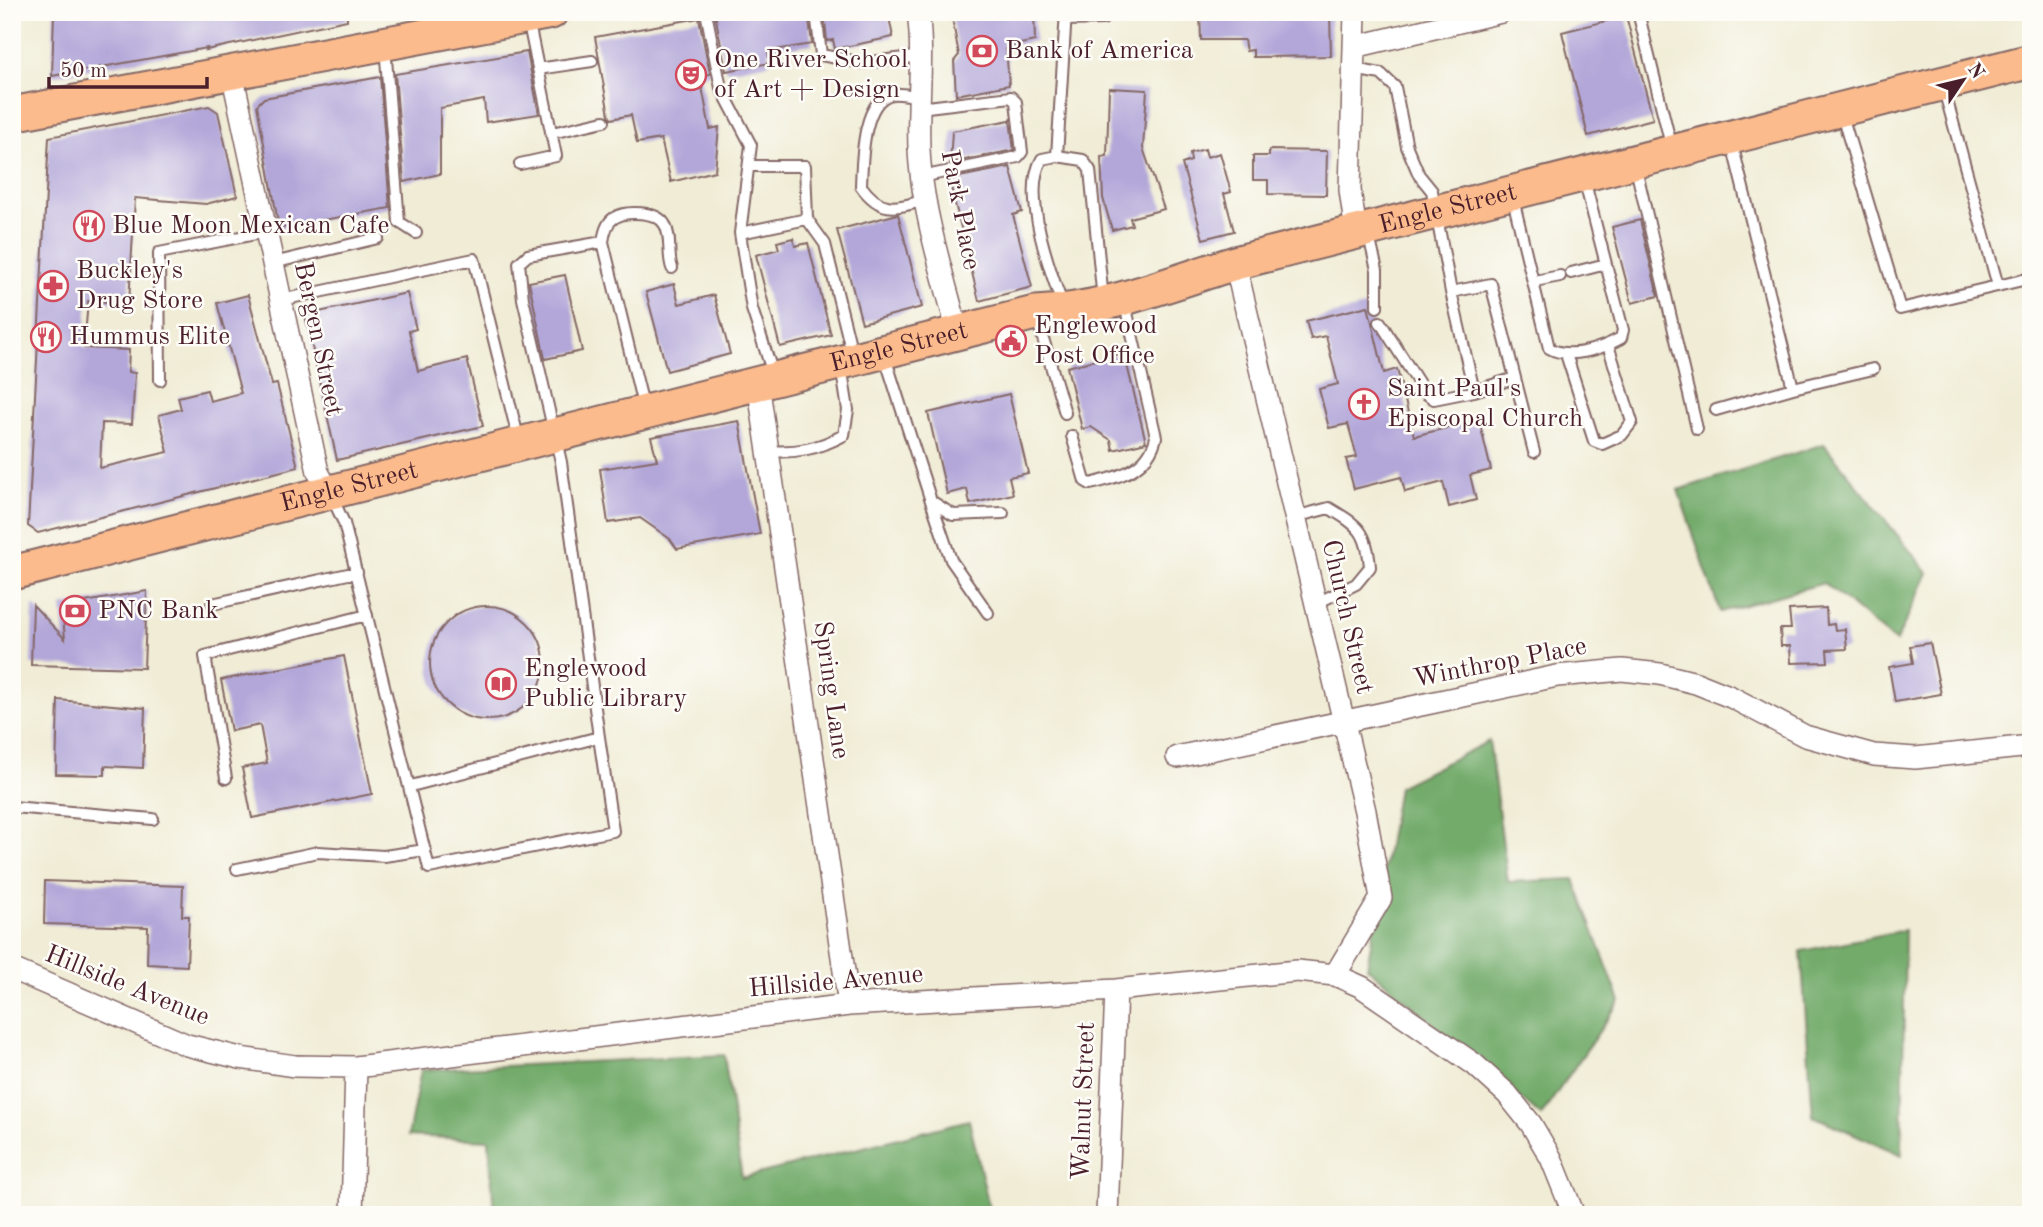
<svg xmlns="http://www.w3.org/2000/svg" width="2043" height="1227" font-family="'Old Standard TT',serif">
<style>
.forest{fill:#72ab6a;stroke:#5e654a;stroke-width:2}
.building{fill:#b3a7d9}
.lines{fill:none;stroke-linecap:round;stroke-linejoin:round}
.service-casing{stroke:#846766;stroke-width:14}
.minor-casing{stroke:#846766;stroke-width:24}
.primary-casing{stroke:#846766;stroke-width:37}
.service{stroke:#fff;stroke-width:10}
.minor{stroke:#fff;stroke-width:21}
.primary{stroke:#fbbb8c;stroke-width:33}
.labels{text-anchor:middle;dominant-baseline:central;stroke-width:5;stroke-linejoin:round;paint-order:stroke}
.poi-label{font-size:26px;fill:#4a1f2b;stroke:#fdfcf7;text-anchor:start}
.street-label{font-size:26px;fill:#4a1f2b;stroke:#fdfcf7}
</style>
<rect width="100%" height="100%" fill="#fdfcf7"/>
<filter id="ink" filterUnits="userSpaceOnUse"><feTurbulence type="fractalNoise" baseFrequency=".0143" numOctaves="2"/><feDisplacementMap in="SourceGraphic" scale="14" xChannelSelector="R" yChannelSelector="G"/><feConvolveMatrix kernelMatrix="1 2 1 2 8 2 1 2 1" color-interpolation-filters="sRGB"/></filter>
<filter id="wash" filterUnits="userSpaceOnUse"><feTurbulence type="fractalNoise" baseFrequency=".00686" numOctaves="4" result="noise"/><feDisplacementMap in="SourceGraphic" scale="28" xChannelSelector="R" yChannelSelector="G"/><feGaussianBlur stdDeviation="1.57" result="paint"/><feColorMatrix in="noise" values="0 0 0 0 0 0 0 0 0 0 0 0 0 0 0 0 0 1.4 0 .05"/><feComposite in="paint" operator="in"/></filter>
<g filter="url(#wash)">
<rect width="100%" height="100%" fill="#f0ecd5"/>
<path class="forest" d="M1824,444L1928,573L1896,642L1824,583L1720,612L1678,490Z
M1489,741L1508,882L1574,879L1620,1001L1541,1116L1367,967L1398,787Z
M1905,930L1902,1155L1813,1116L1801,951Z
M724,1055L742,1178L969,1120L991,1215H494L489,1140L408,1136L421,1070Z"/>
<g id="blocks">
<path class="building" d="M54,12H347V20L206,50L207,48L52,76Z
M724,12H808L812,44L768,51L770,63L726,71L715,14Z
M824,12H888L893,37L835,49L833,40L827,41Z
M951,12H1034L1035,41L1006,47L1009,85L956,95L954,61L959,55Z
M1200,12H1330L1331,56L1253,57V50L1246,51L1244,40H1201Z
M1626,16L1653,119L1588,136L1562,32Z
M699,18L710,74L700,76L710,129L719,127L715,171L671,182L661,139L637,143L631,115L611,119L609,115L595,37Z
M527,52L539,114L486,122L484,100L440,108V174L404,182L395,74Z
M380,77L390,208L279,228L257,105L264,98Z
M1109,88L1147,90L1143,148L1164,209L1130,218L1132,225L1112,230L1103,198L1101,157L1107,156Z
M209,106L218,112L237,196L206,204L135,198L129,303L88,301L84,348L129,350L128,372L135,373L132,424L102,423L100,468L168,452L159,415L181,409L178,397L207,390L210,401L241,393L217,303L248,295L272,385L277,384L298,467L38,533L28,526L49,137Z
M1010,120L1014,150L950,163L952,131Z
M1205,149L1207,157L1220,153L1231,192L1224,194L1234,231L1203,239L1182,164L1191,161L1190,153Z
M1269,150L1327,151L1326,195L1268,194V180H1253V156H1269Z
M1010,167L1022,212L1013,215L1032,287L979,301L949,179Z
M898,214L922,307L862,323L837,230Z
M1640,220L1658,296L1632,303L1612,227Z
M793,238L795,246L808,243L831,335L780,347L756,255L779,249L777,242Z
M565,275L582,351L545,359L529,282Z
M674,284L679,304L714,295L730,354L667,371L646,292Z
M407,293L416,329L409,331L418,371L467,359L483,426L337,460L305,315Z
M1368,306L1384,373L1397,369L1414,436L1479,420L1491,470L1470,475L1476,500L1449,507L1443,482L1405,492L1401,477L1354,489L1346,459L1357,457L1348,424L1329,428L1319,389L1338,384L1326,336L1311,339L1306,321Z
M1124,353L1146,442L1113,450L1111,440L1091,427L1082,429L1067,367Z
M1009,394L1028,473L1009,477L1013,494L970,504L967,489L947,494L928,413Z
M739,421L760,534L677,549L670,539L640,518L608,523L600,469L657,460L651,437Z
M147,591L144,668L31,665L33,605L65,639L62,606Z
M430 663a57 57 0 1 1 114 0a57 57 0 1 1-114 0Z
M1826,608L1827,625L1834,624L1835,630L1845,629L1847,649L1827,650L1828,662L1791,663L1790,646H1781L1780,629H1791L1789,610Z
M1930,643L1941,694L1895,702L1889,667L1913,663L1910,646Z
M344,656L372,794L252,818L242,768L267,763L260,725L231,731L221,680Z
M58,700L145,708L143,768L105,766V775L56,774Z
M45,881L183,886L182,916H189L187,966L147,964L148,927L44,924Z"/>
</g>
</g>
<g filter="url(#ink)">
<use href="#blocks" fill-opacity="0" stroke="#846766" stroke-width="2"/>
<g class="lines">
<g class="service-casing">
<path id="service" d="M706,12L721,88L751,145L740,233L752,309L774,377
M816,12L821,55L863,63L922,56
M1638,12L1672,149
M1994,12V13
M1066,20L1103,19L1111,12
M385,46L399,222L416,233
M538,69L592,61
M1353,69L1381,74L1395,87L1407,147L1419,175L1432,191L1451,292L1474,391L1515,378L1491,284L1451,292
M1943,86L1998,286
M920,97C912,96 901,93 893,94C862,98 862,162 861,186C881,214 896,208 926,200
M919,108L1011,97L1016,102L1022,152L1018,157L921,177
M1841,112L1900,309L2031,278
M552,133L604,121
M1731,140L1793,388L1873,369
M1057,156L1066,12
M520,164L556,156L528,19
M1635,164L1697,429
M749,166H805L807,219
M1512,195L1549,348C1570,360 1601,349 1621,338L1623,330L1584,179
M1368,232L1377,270V307
M740,233L807,219L825,244L853,357
M273,263L378,238
M1571,273L1606,264
M1535,281L1560,276
M281,300L474,259L519,441
M1063,306C1050,271 1021,193 1042,159L1057,156L1083,160L1090,170L1103,300
M1037,318L1065,413
M1380,322L1425,393L1434,399L1474,391
M884,354L931,501L953,515L1003,513
M1566,354L1594,441L1602,444L1622,435L1632,422L1608,345
M1515,378L1534,452
M160,380L159,253L266,232
M644,409L603,242C604,234 606,223 614,218C626,210 658,211 665,225C672,238 667,254 672,268
M1716,410L1793,388
M1072,436L1085,481L1090,484C1120,477 1149,469 1156,437L1124,300
M768,451C797,453 818,449 844,435L848,410L841,365
M332,497L344,523L429,868L613,831L599,737
M931,501L951,560L988,613
M1295,517L1329,508C1359,526 1367,531 1370,567L1356,584L1315,604
M212,604L357,572
M226,778L205,656L367,615
M411,786L599,737L561,462L523,299L519,263L528,255L603,242
M12,807L153,819
M237,869L318,852L384,856L425,850"/>
</g>
<g class="minor-casing">
<path id="minor" d="M918,12C925,63 915,113 920,164C925,220 944,278 958,333
M1355,12L1350,190L1356,232
M1354,47L1501,12
M232,73L318,472L329,492
M1235,263L1365,811L1381,898L1335,975
M758,383L849,1005
M1177,757L1557,676L1622,670L1660,674L1696,683L1731,697L1805,736L1874,755L1915,758L2031,746
M12,969L187,1045L240,1058L295,1066L356,1067L849,1005L1116,990L1297,971L1335,975L1362,987L1474,1064L1507,1094L1531,1124L1551,1158L1574,1215
M352,1215L356,1067
M1107,1215L1116,990"/>
</g>
<g class="primary-casing">
<g id="primary">
<path d="M12,114L551,12"/>
<path id="s1" d="M12,573L1035,313C1103,311 1170,283 1235,263L2031,61"/>
</g>
</g>
<use href="#service" class="service"/>
<use href="#minor" class="minor"/>
<use href="#primary" class="primary"/>
</g>
</g>
<defs>
<g id="bank-ring" transform="scale(1.575)"><circle r="9.5" fill="#fdfcf7" stroke="#d1495b" stroke-width="1.5"/><path d="M-6-4H6V4H-6ZM0-2.3a2.3 2.3 0 1 0 0 4.6a2.3 2.3 0 1 0 0-4.6Z" fill="#d1495b"/></g>
<g id="theatre-ring" transform="scale(1.575)"><circle r="9.5" fill="#fdfcf7" stroke="#d1495b" stroke-width="1.5"/><path d="M-5-5.5Q0-4 5-5.5V0Q5 5 0 6Q-5 5-5 0ZM-3.3-2.5H-1v1.5H-3.3ZM1-2.5H3.3v1.5H1ZM-2.8 1Q0 5.5 2.8 1Z" fill="#d1495b"/></g>
<g id="restaurant-ring" transform="scale(1.575)"><circle r="9.5" fill="#fdfcf7" stroke="#d1495b" stroke-width="1.5"/><path d="M-5-6h1v4h1v-4h1v4h1v-4h1v5L-1.5 .5V6h-2V.5L-5-1ZM5-6V6H3V1.5H1.5Q1.5-4 5-6Z" fill="#d1495b"/></g>
<g id="pharmacy-ring" transform="scale(1.575)"><circle r="9.5" fill="#fdfcf7" stroke="#d1495b" stroke-width="1.5"/><path d="M-2-6h4v4h4v4h-4v4h-4v-4h-4v-4h4Z" fill="#d1495b"/></g>
<g id="civic-ring" transform="scale(1.575)"><circle r="9.5" fill="#fdfcf7" stroke="#d1495b" stroke-width="1.5"/><path d="M-.6-6.5H3V-4.5H.6V-3L4-1V1h2V6H-6V1h2V-1L-.6-3ZM-1.2 2.5V6h2.4V2.5Z" fill="#d1495b"/></g>
<g id="church-ring" transform="scale(1.575)"><circle r="9.5" fill="#fdfcf7" stroke="#d1495b" stroke-width="1.5"/><path d="M-1.2-6h2.4v3.5h3.3v2.4h-3.3V6h-2.4V-.1h-3.3v-2.4h3.3Z" fill="#d1495b"/></g>
<g id="library-ring" transform="scale(1.575)"><circle r="9.5" fill="#fdfcf7" stroke="#d1495b" stroke-width="1.5"/><path d="M-6-4Q-3-5.5-.7-3.5V5Q-3 3-6 4ZM6-4Q3-5.5 .7-3.5V5Q3 3 6 4Z" fill="#d1495b"/></g>
</defs>
<g fill-rule="evenodd">
<use href="#bank-ring" x="982" y="51"/>
<use href="#theatre-ring" x="691" y="75"/>
<use href="#restaurant-ring" x="89" y="226"/>
<use href="#pharmacy-ring" x="53" y="286"/>
<use href="#restaurant-ring" x="46" y="337"/>
<use href="#civic-ring" x="1011" y="341"/>
<use href="#church-ring" x="1364" y="404"/>
<use href="#bank-ring" x="75" y="611"/>
<use href="#library-ring" x="501" y="684"/>
</g>
<g class="labels">
<g class="poi-label">
<text x="1005" y="51">Bank of America</text>
<text x="714" y="60">One River School<tspan x="714" dy="30">of Art + Design</tspan></text>
<text x="112" y="226">Blue Moon Mexican Cafe</text>
<text x="76" y="271">Buckley's<tspan x="76" dy="30">Drug Store</tspan></text>
<text x="1034" y="326">Englewood<tspan x="1034" dy="30">Post Office</tspan></text>
<text x="69" y="337">Hummus Elite</text>
<text x="1387" y="389">Saint Paul's<tspan x="1387" dy="30">Episcopal Church</tspan></text>
<text x="98" y="611">PNC Bank</text>
<text x="524" y="669">Englewood<tspan x="524" dy="30">Public Library</tspan></text>
</g>
<g class="street-label">
<text stroke="none"><textPath href="#s1" startOffset="1482">Engle Street</textPath></text>
<text transform="translate(960 210) rotate(79)">Park Place</text>
<text transform="translate(318 339) rotate(78)">Bergen Street</text>
<text stroke="none"><textPath href="#s1" startOffset="915">Engle Street</textPath></text>
<text stroke="none"><textPath href="#s1" startOffset="348">Engle Street</textPath></text>
<text transform="translate(1347 617) rotate(77)">Church Street</text>
<text transform="translate(1500 663) rotate(-11)">Winthrop Place</text>
<text transform="translate(831 690) rotate(82)">Spring Lane</text>
<text transform="translate(836 982) rotate(-5)">Hillside Avenue</text>
<text transform="translate(127 986) rotate(22)">Hillside Avenue</text>
<text transform="translate(1084 1101) rotate(-88)">Walnut Street</text>
</g>
</g>
<rect width="2043" height="1227" fill="none" stroke="#fdfcf7" stroke-width="42"/>
<g transform="translate(1963 80) rotate(55)" stroke="#fdfcf7" stroke-width="5" paint-order="stroke">
<path d="M0-5L12 26L0 18L-12 26Z" fill="#4a1f2b"/>
<text y="-10" font-size="19" font-weight="bold" text-anchor="middle" fill="#4a1f2b">N</text>
</g>
<path d="M49 77v10h158v-10" fill="none" stroke="#4a1f2b" stroke-width="3.5"/>
<text x="60" y="77" font-size="21" fill="#4a1f2b" stroke="#fdfcf7" stroke-width="5" paint-order="stroke">50 m</text>
</svg>
